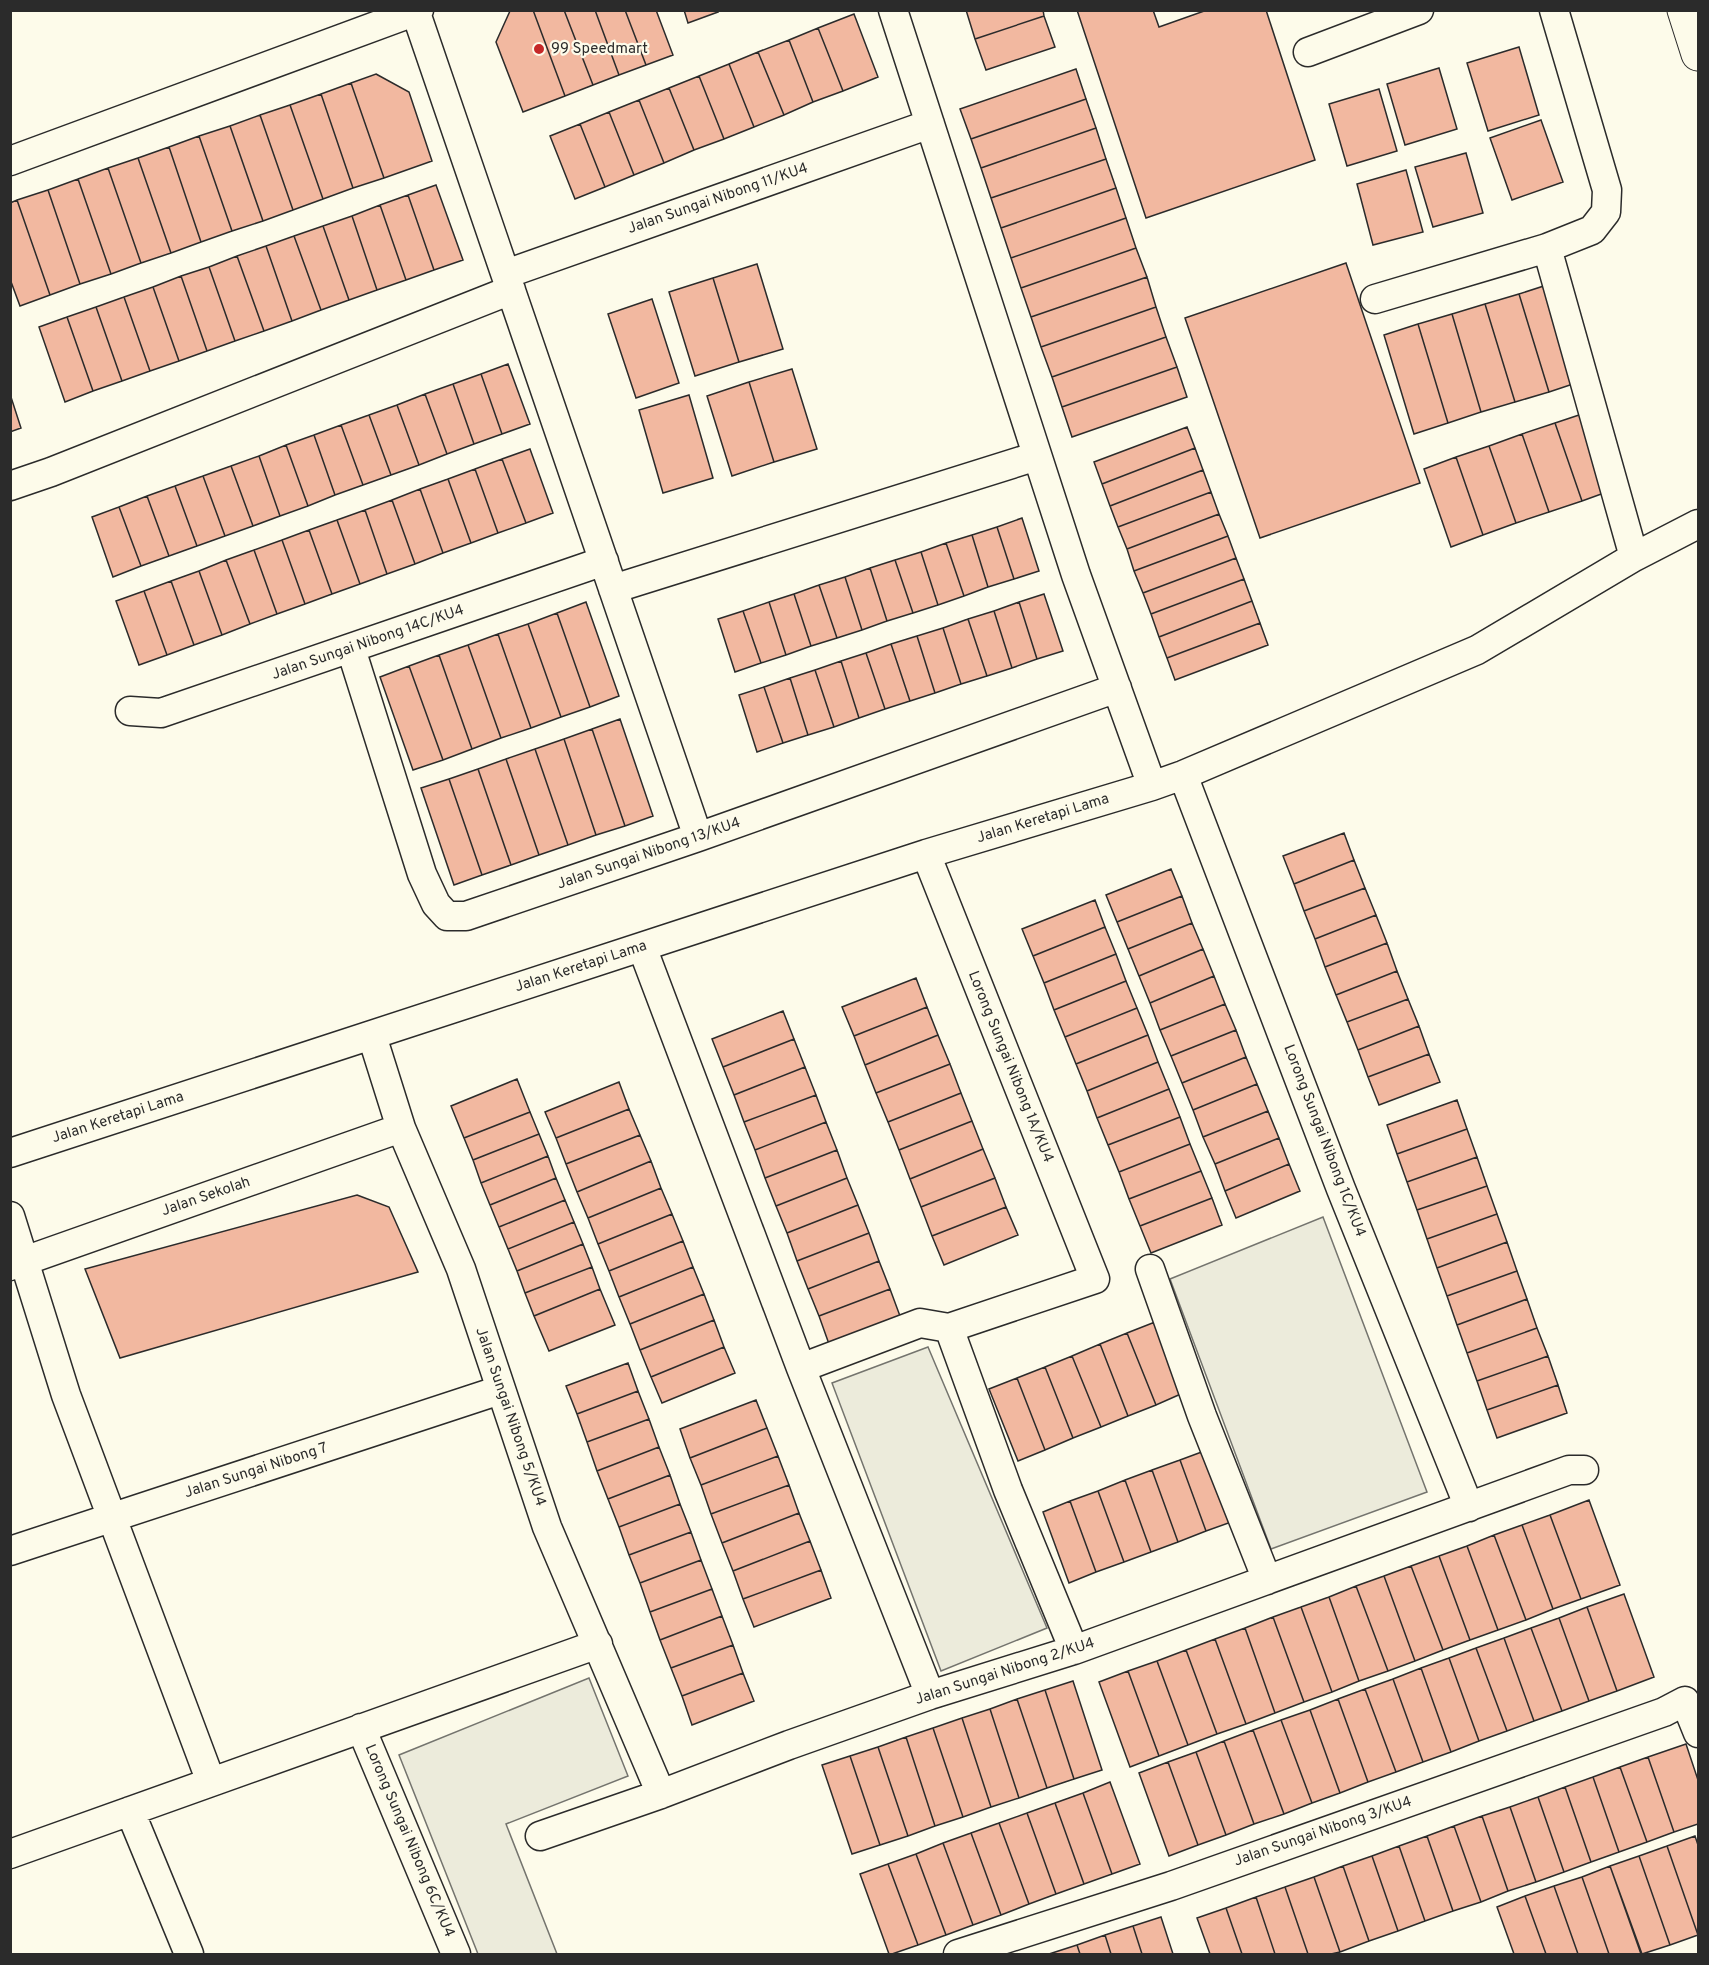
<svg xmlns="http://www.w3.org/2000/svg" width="1709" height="1965" font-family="Overpass,sans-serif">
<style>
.green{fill:#ecebdb;stroke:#74746e;stroke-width:1.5}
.building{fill:#f2b8a0;stroke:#2b2b2b;stroke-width:1.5}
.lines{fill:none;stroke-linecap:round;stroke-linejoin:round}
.minor-casing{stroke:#2b2b2b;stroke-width:31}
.motorway-casing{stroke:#2b2b2b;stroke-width:35}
.minor{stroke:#fdfbea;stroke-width:28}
.motorway{stroke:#fdfbea;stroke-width:33}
.poi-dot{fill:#c62828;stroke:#fdfbea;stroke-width:2}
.labels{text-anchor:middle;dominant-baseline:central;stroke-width:4.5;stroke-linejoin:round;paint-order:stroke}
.poi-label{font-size:15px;fill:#2b2b2b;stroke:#fdfbea;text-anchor:start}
.street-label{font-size:15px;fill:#2b2b2b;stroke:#fdfbea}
</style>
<rect width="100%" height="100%" fill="#fdfbea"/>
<path class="green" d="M1323,1217L1427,1492L1271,1549L1170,1279Z
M928,1347L1047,1628L941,1671L832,1383Z
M589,1678L628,1776L506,1824L557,1954H478L399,1755Z"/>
<path class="building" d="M533,10H564L593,85L565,96Z
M533,10L565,96L523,112L496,42L510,11Z
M564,10H595L619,75L593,85Z
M595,10H625L646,65L619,75Z
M625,10H656L673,55L646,65Z
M684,10H717L718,12L688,23Z
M966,10H1043L1044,16L975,39Z
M1077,10H1153L1159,27L1207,10H1266L1315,160L1146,218Z
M854,14L878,77L843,91L818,28Z
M1044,16L1055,47L986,70L975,39Z
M818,28L843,91L813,102L789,40Z
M789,40L813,102L784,115L758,52Z
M1519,47L1539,115L1488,131L1467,63Z
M758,52L784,115L754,127L729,64Z
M729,64L754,127L724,139L699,76Z
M1439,68L1457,129L1405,145L1387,84Z
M1076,69L1086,99L971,139L960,109Z
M376,74L409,92L432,161L384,178L351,83Z
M699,76L724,139L694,150L669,88Z
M351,83L384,178L353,188L321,94Z
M669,88L694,150L664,163L639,100Z
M1379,89L1397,151L1347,166L1329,104Z
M321,94L353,188L323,199L290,105Z
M1086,99L1096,128L981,168L971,139Z
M639,100L664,163L634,175L609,112Z
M290,105L323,199L293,210L260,115Z
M609,112L634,175L605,187L580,124Z
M260,115L293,210L263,221L230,126Z
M1541,120L1563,182L1512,200L1490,138Z
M580,124L605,187L575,199L550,136Z
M230,126L263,221L232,231L199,136Z
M1096,128L1106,159L991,198L981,168Z
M199,136L232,231L201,242L169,147Z
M169,147L201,242L171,253L138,158Z
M1466,153L1483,213L1433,227L1415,167Z
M138,158L171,253L141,263L108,168Z
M1106,159L1116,188L1001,228L991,198Z
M108,168L141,263L111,274L78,179Z
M1406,170L1423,232L1373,245L1357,184Z
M78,179L111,274L80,284L48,190Z
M436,185L463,260L434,270L408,195Z
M1116,188L1126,218L1011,258L1001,228Z
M48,190L80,284L50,295L17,200Z
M408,195L434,270L406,280L380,205Z
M17,200L50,295L20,306L10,279V203Z
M380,205L406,280L377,290L352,216Z
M352,216L377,290L349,300L323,226Z
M1126,218L1136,248L1021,288L1011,258Z
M323,226L349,300L321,310L294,236Z
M294,236L321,310L292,321L266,246Z
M266,246L292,321L264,331L237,256Z
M1136,248L1147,277L1031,317L1021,288Z
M237,256L264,331L235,341L209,267Z
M1346,263L1420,483L1260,538L1185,318Z
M757,264L783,349L739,362L713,278Z
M209,267L235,341L207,351L181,276Z
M181,276L207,351L179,361L153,287Z
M1147,277L1156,307L1041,347L1031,317Z
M713,278L739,362L695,376L669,292Z
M1553,283L1582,381L1549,392L1519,294Z
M153,287L179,361L150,371L124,297Z
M1519,294L1549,392L1515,402L1485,304Z
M124,297L150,371L122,381L96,307Z
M652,299L679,383L636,398L608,314Z
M1485,304L1515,402L1481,412L1452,314Z
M96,307L122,381L93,391L67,317Z
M1156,307L1166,337L1052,377L1041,347Z
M1452,314L1481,412L1448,423L1418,324Z
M67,317L93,391L65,402L39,327Z
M1418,324L1448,423L1414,434L1384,335Z
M1166,337L1177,367L1062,407L1052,377Z
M508,364L530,424L502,434L481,374Z
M1177,367L1187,397L1072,437L1062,407Z
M792,369L817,449L774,462L749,382Z
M481,374L502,434L474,444L453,384Z
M749,382L774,462L732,476L707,396Z
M453,384L474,444L447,454L425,394Z
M10,394L21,428L10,432Z
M425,394L447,454L419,465L397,405Z
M689,395L713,478L663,493L639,410Z
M397,405L419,465L391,475L369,415Z
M1588,412L1615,489L1582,501L1555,423Z
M369,415L391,475L363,485L341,425Z
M1555,423L1582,501L1549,512L1522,434Z
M341,425L363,485L335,495L314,435Z
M1187,427L1195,448L1102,484L1094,462Z
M1522,434L1549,512L1516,523L1489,446Z
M314,435L335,495L308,506L286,445Z
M286,445L308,506L280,516L259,456Z
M1489,446L1516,523L1483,535L1456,457Z
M1195,448L1203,470L1110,506L1102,484Z
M530,449L553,513L526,523L502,459Z
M259,456L280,516L253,526L231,466Z
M1456,457L1483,535L1451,547L1424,469Z
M502,459L526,523L498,533L475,469Z
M231,466L253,526L225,536L203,476Z
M475,469L498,533L471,543L448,479Z
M1203,470L1211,492L1118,527L1110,506Z
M203,476L225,536L197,546L175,486Z
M448,479L471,543L443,553L420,489Z
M175,486L197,546L169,556L147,496Z
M420,489L443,553L415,564L392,500Z
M1211,492L1219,514L1127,549L1118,527Z
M147,496L169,556L141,566L119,507Z
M392,500L415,564L387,574L365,510Z
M119,507L141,566L113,577L92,517Z
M365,510L387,574L360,584L337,520Z
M1219,514L1228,536L1134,571L1127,549Z
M1022,518L1039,571L1014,579L997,527Z
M337,520L360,584L332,594L309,530Z
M997,527L1014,579L988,587L972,535Z
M309,530L332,594L305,604L282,540Z
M972,535L988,587L964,596L946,543Z
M1228,536L1236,558L1143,593L1134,571Z
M282,540L305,604L277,614L254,550Z
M946,543L964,596L938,605L921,552Z
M254,550L277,614L250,624L226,560Z
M921,552L938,605L913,613L895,560Z
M1236,558L1244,579L1151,614L1143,593Z
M226,560L250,624L222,635L199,571Z
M895,560L913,613L887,621L870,568Z
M870,568L887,621L862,630L845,577Z
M199,571L222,635L194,645L171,581Z
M845,577L862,630L837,638L819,585Z
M1244,579L1252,601L1159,637L1151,614Z
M171,581L194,645L167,655L144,591Z
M819,585L837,638L811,646L794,594Z
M144,591L167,655L139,665L116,601Z
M794,594L811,646L786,655L769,602Z
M1044,594L1063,651L1037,659L1019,602Z
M1252,601L1260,623L1167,658L1159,637Z
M586,602L619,696L590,707L557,613Z
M769,602L786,655L761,663L743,611Z
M1019,602L1037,659L1012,668L994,611Z
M743,611L761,663L735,672L718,619Z
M994,611L1012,668L987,676L968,619Z
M557,613L590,707L561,717L528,624Z
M968,619L987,676L961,684L943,628Z
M1260,623L1268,645L1175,680L1167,658Z
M528,624L561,717L531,728L498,634Z
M943,628L961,684L935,693L917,636Z
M498,634L531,728L501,738L468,645Z
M917,636L935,693L910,701L891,644Z
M891,644L910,701L885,709L866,653Z
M468,645L501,738L472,749L439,655Z
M866,653L885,709L859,718L841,661Z
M439,655L472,749L443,760L409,666Z
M841,661L859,718L834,727L815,670Z
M409,666L443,760L413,770L380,677Z
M815,670L834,727L808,735L790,678Z
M790,678L808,735L783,743L764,687Z
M764,687L783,743L757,752L739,695Z
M620,719L653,816L625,826L592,729Z
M592,729L625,826L596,835L564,739Z
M564,739L596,835L568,845L535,749Z
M535,749L568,845L539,855L506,759Z
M506,759L539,855L511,865L478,769Z
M478,769L511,865L482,875L449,779Z
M449,779L482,875L454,885L421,788Z
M1344,833L1354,860L1294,884L1283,856Z
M1354,860L1365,888L1304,911L1294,884Z
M1171,869L1182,896L1117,922L1106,895Z
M1365,888L1376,915L1315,939L1304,911Z
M1182,896L1192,923L1128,949L1117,922Z
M1095,900L1105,927L1033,956L1022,929Z
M1376,915L1387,943L1325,967L1315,939Z
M1192,923L1203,949L1139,976L1128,949Z
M1105,927L1116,954L1044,983L1033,956Z
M1387,943L1397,971L1336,995L1325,967Z
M1203,949L1214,976L1150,1003L1139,976Z
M1116,954L1126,981L1054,1010L1044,983Z
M1397,971L1408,999L1347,1022L1336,995Z
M1214,976L1225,1004L1160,1030L1150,1003Z
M916,978L927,1007L854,1036L842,1007Z
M1126,981L1137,1008L1065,1037L1054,1010Z
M1408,999L1419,1026L1358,1050L1347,1022Z
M1225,1004L1236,1030L1171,1056L1160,1030Z
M927,1007L938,1035L865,1065L854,1036Z
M1137,1008L1148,1035L1076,1064L1065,1037Z
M783,1011L794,1039L723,1067L712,1039Z
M1419,1026L1429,1054L1368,1077L1358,1050Z
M1236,1030L1246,1057L1182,1083L1171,1056Z
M938,1035L950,1064L876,1093L865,1065Z
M1148,1035L1158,1062L1087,1091L1076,1064Z
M794,1039L805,1067L734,1095L723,1067Z
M1429,1054L1440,1082L1379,1105L1368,1077Z
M1246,1057L1257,1084L1193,1110L1182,1083Z
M1158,1062L1169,1089L1097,1118L1087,1091Z
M950,1064L961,1093L888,1122L876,1093Z
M805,1067L816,1095L744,1122L734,1095Z
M517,1079L530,1112L464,1138L451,1106Z
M619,1082L629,1109L556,1138L545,1112Z
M1257,1084L1268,1111L1203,1137L1193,1110Z
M1169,1089L1180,1117L1108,1145L1097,1118Z
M961,1093L972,1121L899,1150L888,1122Z
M816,1095L826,1122L755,1150L744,1122Z
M1457,1100L1467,1129L1397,1154L1387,1125Z
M629,1109L640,1135L566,1164L556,1138Z
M1268,1111L1279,1138L1215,1164L1203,1137Z
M530,1112L539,1134L473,1160L464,1138Z
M1180,1117L1190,1144L1119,1172L1108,1145Z
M972,1121L983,1149L910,1179L899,1150Z
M826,1122L837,1150L765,1178L755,1150Z
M1467,1129L1477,1157L1407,1182L1397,1154Z
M539,1134L548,1156L481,1183L473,1160Z
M640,1135L651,1161L577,1192L566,1164Z
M1279,1138L1289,1164L1225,1191L1215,1164Z
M1190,1144L1201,1171L1129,1199L1119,1172Z
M983,1149L995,1178L921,1207L910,1179Z
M837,1150L847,1178L776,1206L765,1178Z
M548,1156L556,1178L490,1205L481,1183Z
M1477,1157L1487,1186L1417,1210L1407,1182Z
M651,1161L661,1188L588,1218L577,1192Z
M1289,1164L1300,1191L1236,1218L1225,1191Z
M1201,1171L1212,1198L1140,1226L1129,1199Z
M556,1178L565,1200L499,1227L490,1205Z
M847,1178L858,1205L787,1233L776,1206Z
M995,1178L1006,1207L932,1236L921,1207Z
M1487,1186L1497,1214L1427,1239L1417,1210Z
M661,1188L672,1214L598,1244L588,1218Z
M357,1195L389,1207L418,1272L120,1358L85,1269Z
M1212,1198L1222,1225L1151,1253L1140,1226Z
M565,1200L574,1222L508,1249L499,1227Z
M858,1205L869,1233L797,1261L787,1233Z
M1006,1207L1018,1235L944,1265L932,1236Z
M672,1214L683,1241L609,1271L598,1244Z
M1497,1214L1507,1242L1437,1268L1427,1239Z
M574,1222L583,1244L517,1271L508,1249Z
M869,1233L879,1261L808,1289L797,1261Z
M683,1241L693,1267L619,1297L609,1271Z
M1507,1242L1517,1271L1447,1296L1437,1268Z
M583,1244L592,1267L525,1293L517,1271Z
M879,1261L890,1289L819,1316L808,1289Z
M592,1267L600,1289L534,1316L525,1293Z
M693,1267L704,1294L630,1324L619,1297Z
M1517,1271L1527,1299L1457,1325L1447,1296Z
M600,1289L615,1325L549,1351L534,1316Z
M890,1289L900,1316L829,1344L819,1316Z
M704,1294L714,1320L640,1350L630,1324Z
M1527,1299L1537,1328L1467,1353L1457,1325Z
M714,1320L724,1347L651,1377L640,1350Z
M1155,1322L1183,1393L1156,1405L1127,1333Z
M1537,1328L1548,1356L1477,1381L1467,1353Z
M1127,1333L1156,1405L1128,1416L1100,1344Z
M1100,1344L1128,1416L1101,1427L1072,1356Z
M724,1347L735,1373L662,1403L651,1377Z
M1072,1356L1101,1427L1073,1438L1045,1367Z
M1548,1356L1558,1385L1487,1410L1477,1381Z
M628,1363L638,1391L577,1414L566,1386Z
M1045,1367L1073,1438L1045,1450L1017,1378Z
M1017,1378L1045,1450L1018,1461L989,1389Z
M1558,1385L1567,1413L1497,1438L1487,1410Z
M638,1391L649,1419L587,1442L577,1414Z
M756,1400L767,1428L690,1458L680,1429Z
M649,1419L659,1447L597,1471L587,1442Z
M767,1428L778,1456L701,1485L690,1458Z
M659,1447L670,1475L608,1499L597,1471Z
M1207,1450L1234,1521L1206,1531L1180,1460Z
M778,1456L789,1485L711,1514L701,1485Z
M1180,1460L1206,1531L1178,1542L1152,1470Z
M1152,1470L1178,1542L1151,1552L1125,1480Z
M670,1475L680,1504L619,1527L608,1499Z
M1125,1480L1151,1552L1124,1562L1098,1491Z
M789,1485L799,1513L722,1543L711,1514Z
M1098,1491L1124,1562L1096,1572L1070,1501Z
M1589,1500L1620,1585L1581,1599L1550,1515Z
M1070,1501L1096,1572L1069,1583L1043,1512Z
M680,1504L691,1532L629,1555L619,1527Z
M799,1513L810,1541L733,1571L722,1543Z
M1550,1515L1581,1599L1553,1609L1522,1525Z
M1522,1525L1553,1609L1526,1620L1494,1535Z
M691,1532L701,1560L640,1583L629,1555Z
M1494,1535L1526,1620L1498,1630L1467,1546Z
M810,1541L821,1570L743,1599L733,1571Z
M1467,1546L1498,1630L1470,1640L1439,1556Z
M1439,1556L1470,1640L1443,1650L1411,1566Z
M701,1560L712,1589L650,1612L640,1583Z
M1411,1566L1443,1650L1415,1661L1384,1576Z
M821,1570L831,1598L754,1627L743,1599Z
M1384,1576L1415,1661L1388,1671L1356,1586Z
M1356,1586L1388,1671L1359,1681L1329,1597Z
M712,1589L722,1616L660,1640L650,1612Z
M1624,1594L1654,1677L1617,1691L1587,1607Z
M1329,1597L1359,1681L1332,1692L1301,1607Z
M1301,1607L1332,1692L1304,1702L1273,1617Z
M1587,1607L1617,1691L1589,1701L1559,1618Z
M722,1616L733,1645L671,1668L660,1640Z
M1273,1617L1304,1702L1275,1713L1245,1628Z
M1559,1618L1589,1701L1562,1711L1531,1628Z
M1245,1628L1275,1713L1246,1724L1215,1639Z
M1531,1628L1562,1711L1534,1721L1504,1638Z
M1504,1638L1534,1721L1507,1731L1476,1648Z
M1215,1639L1246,1724L1217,1734L1186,1650Z
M733,1645L743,1673L682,1696L671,1668Z
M1476,1648L1507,1731L1479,1741L1449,1658Z
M1186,1650L1217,1734L1188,1745L1157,1661Z
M1449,1658L1479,1741L1451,1752L1421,1668Z
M1157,1661L1188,1745L1159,1756L1128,1671Z
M1421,1668L1451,1752L1423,1762L1393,1679Z
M1128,1671L1159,1756L1130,1767L1099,1682Z
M743,1673L754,1701L692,1725L682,1696Z
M1393,1679L1423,1762L1396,1772L1365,1689Z
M1073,1681L1102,1770L1074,1779L1045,1690Z
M1365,1689L1396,1772L1368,1782L1338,1699Z
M1045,1690L1074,1779L1047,1788L1017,1699Z
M1017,1699L1047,1788L1019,1798L990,1709Z
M1338,1699L1368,1782L1340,1793L1310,1710Z
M990,1709L1019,1798L991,1807L962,1718Z
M1310,1710L1340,1793L1312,1803L1281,1720Z
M962,1718L991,1807L963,1817L933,1728Z
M1281,1720L1312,1803L1284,1814L1253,1730Z
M933,1728L963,1817L935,1826L906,1737Z
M1253,1730L1284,1814L1254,1824L1224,1741Z
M906,1737L935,1826L908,1836L878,1747Z
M1224,1741L1254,1824L1226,1835L1196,1752Z
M1686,1744L1698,1780V1824L1674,1832L1648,1757Z
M878,1747L908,1836L880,1845L850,1756Z
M1196,1752L1226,1835L1198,1845L1168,1762Z
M850,1756L880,1845L852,1854L822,1765Z
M1648,1757L1674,1832L1647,1842L1620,1767Z
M1168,1762L1198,1845L1169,1856L1139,1773Z
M1620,1767L1647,1842L1619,1852L1593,1777Z
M1593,1777L1619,1852L1591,1862L1565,1787Z
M1110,1782L1140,1864L1112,1874L1083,1793Z
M1565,1787L1591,1862L1564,1872L1538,1797Z
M1083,1793L1112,1874L1084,1884L1055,1803Z
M1538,1797L1564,1872L1536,1882L1510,1807Z
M1055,1803L1084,1884L1056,1894L1027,1813Z
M1510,1807L1536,1882L1508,1891L1482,1816Z
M1027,1813L1056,1894L1029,1904L999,1823Z
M1482,1816L1508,1891L1481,1902L1454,1826Z
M999,1823L1029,1904L1001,1915L971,1833Z
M1454,1826L1481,1902L1453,1911L1427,1836Z
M971,1833L1001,1915L973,1925L943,1843Z
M1427,1836L1453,1911L1425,1921L1399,1846Z
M1695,1836L1698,1845V1935L1667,1846Z
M943,1843L973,1925L946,1935L916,1854Z
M1399,1846L1425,1921L1398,1931L1372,1856Z
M1667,1846L1698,1935L1670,1945L1639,1856Z
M916,1854L946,1935L918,1945L888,1864Z
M1372,1856L1398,1931L1369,1941L1343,1866Z
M1639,1856L1670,1945L1642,1954L1610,1866Z
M888,1864L918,1945L892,1954H889L860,1874Z
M1343,1866L1369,1941L1340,1952L1314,1877Z
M1610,1866L1641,1954H1609L1582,1877Z
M1314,1877L1340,1952L1331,1954H1308L1285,1887Z
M1582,1877L1609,1954H1578L1554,1886Z
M1554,1886L1578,1954H1546L1525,1896Z
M1285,1887L1308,1954H1275L1256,1897Z
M1525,1896L1546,1954H1514L1497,1907Z
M1256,1897L1275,1954H1242L1226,1908Z
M1226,1908L1242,1954H1210L1197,1918Z
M1161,1917L1173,1954H1142L1133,1926Z
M1133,1926L1142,1954H1111L1105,1935Z
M1105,1935L1111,1954H1080L1077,1945Z
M1077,1945L1080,1954H1049Z"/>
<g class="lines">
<g class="minor-casing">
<path id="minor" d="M415,10L698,837
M893,10L1076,575L1152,786
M1308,52L1419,10
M10,161L419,10
M1547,248L1634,557
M506,274L930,124
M1375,299L1547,248L1592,230L1606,212L1607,190L1554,10
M10,486L51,472L511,290
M613,589L1037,456
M351,649L422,874L436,904L447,916H466L698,837L1117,688
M130,711L161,713L604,561
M1183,775L1341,1189L1469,1507
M642,947L801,1368L930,1695
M372,1036L401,1128L461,1269L547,1527L661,1794
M10,1153L926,854L1152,786L1183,775L1477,650L1634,557L1698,524
M10,1216L66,1395L211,1782
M10,1266L401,1128
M1150,1269L1202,1416L1267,1580
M949,1328L1008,1490L1074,1650
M801,1368L920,1323L949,1328L1095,1279L926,854
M10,1551L500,1390
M361,1728L456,1954
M130,1811L189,1954
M540,1836L661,1794L789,1745L930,1695L1074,1650L1569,1470H1584
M10,1854L598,1644
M958,1954L1171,1886L1664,1712L1685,1701L1698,1733"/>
</g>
<g class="motorway-casing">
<path id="motorway" d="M1684,10L1698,54"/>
</g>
<use href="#minor" class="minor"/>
<use href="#motorway" class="motorway"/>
</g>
<circle class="poi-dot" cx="539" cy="49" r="6"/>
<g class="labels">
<g class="poi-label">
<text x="551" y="49">99 Speedmart</text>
</g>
<g class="street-label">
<text transform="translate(718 199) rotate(-19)">Jalan Sungai Nibong 11/KU4</text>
<text transform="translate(368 643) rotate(-19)">Jalan Sungai Nibong 14C/KU4</text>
<text transform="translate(1043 819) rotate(-17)">Jalan Keretapi Lama</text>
<text transform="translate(649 854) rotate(-19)">Jalan Sungai Nibong 13/KU4</text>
<text transform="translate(581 967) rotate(-18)">Jalan Keretapi Lama</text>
<text transform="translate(1010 1067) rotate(68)">Lorong Sungai Nibong 1A/KU4</text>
<text transform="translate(118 1118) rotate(-18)">Jalan Keretapi Lama</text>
<text transform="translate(1324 1141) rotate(69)">Lorong Sungai Nibong 1C/KU4</text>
<text transform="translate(206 1197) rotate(-19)">Jalan Sekolah</text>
<text transform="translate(510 1417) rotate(71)">Jalan Sungai Nibong 5/KU4</text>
<text transform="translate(256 1471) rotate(-18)">Jalan Sungai Nibong 7</text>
<text transform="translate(1005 1672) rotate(-18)">Jalan Sungai Nibong 2/KU4</text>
<text transform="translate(1323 1832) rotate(-19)">Jalan Sungai Nibong 3/KU4</text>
<text transform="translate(409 1841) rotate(67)">Lorong Sungai Nibong 6C/KU4</text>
</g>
</g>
<rect width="1709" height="1965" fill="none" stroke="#2b2b2b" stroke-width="24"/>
</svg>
